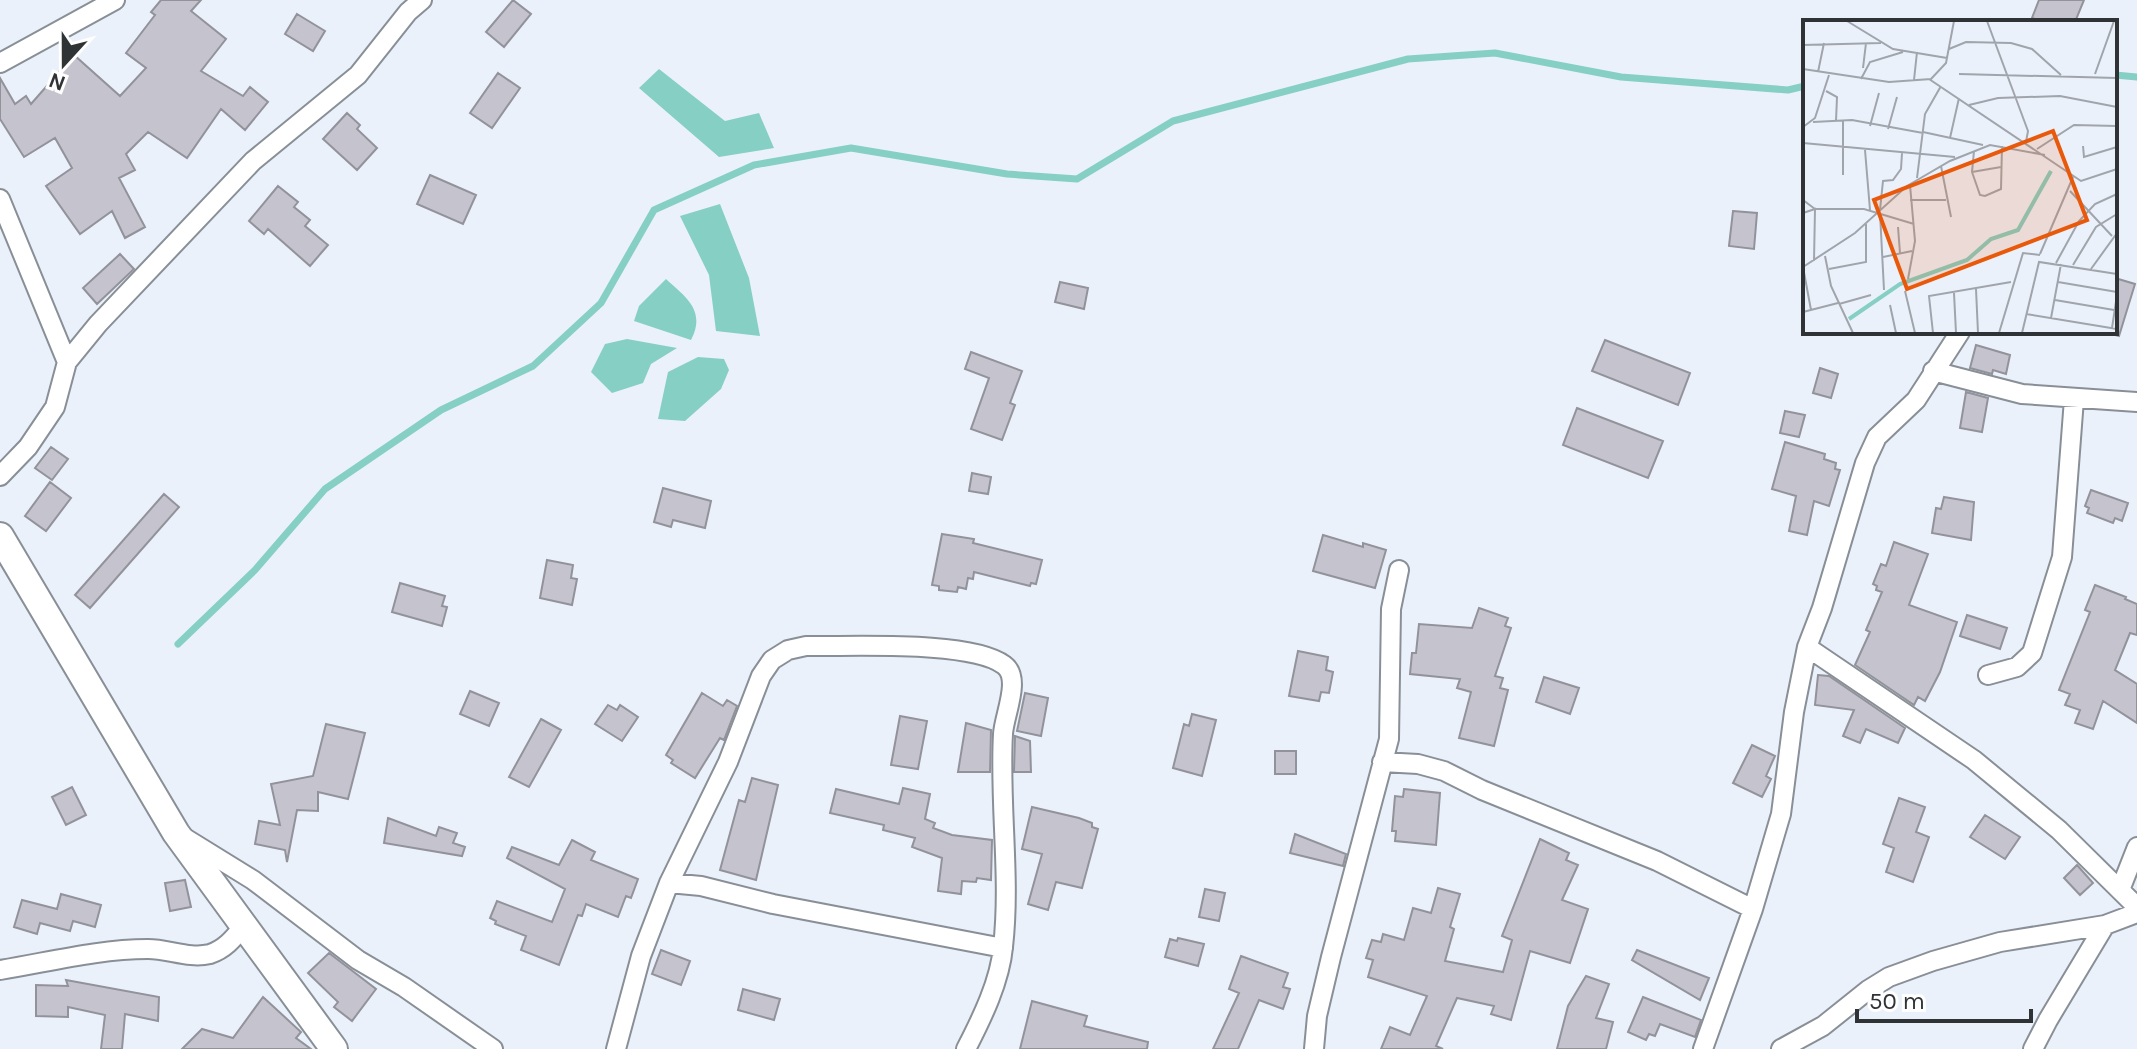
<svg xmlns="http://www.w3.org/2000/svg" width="2137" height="1049" font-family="Karla,sans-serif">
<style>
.water{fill:#85cfc4}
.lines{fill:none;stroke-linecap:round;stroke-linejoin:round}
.stream{stroke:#85cfc4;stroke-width:7}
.building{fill:#c5c4ce;stroke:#92929b;stroke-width:2}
.street-casing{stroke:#898f96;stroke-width:22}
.secondary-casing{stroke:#898f96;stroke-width:30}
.street{stroke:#fff;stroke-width:18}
.secondary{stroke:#fff;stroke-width:26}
.inset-river{fill:none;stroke:#85cfc4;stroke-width:4}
.inset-road{fill:none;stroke:#a0a5ac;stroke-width:2}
.view{fill:#e8590c;fill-opacity:0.15;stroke:#e8590c;stroke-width:4}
.inset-edge{fill:none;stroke:#303336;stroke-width:4}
</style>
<rect width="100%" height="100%" fill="#ebf1fa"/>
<path class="water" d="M659,69L725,121L759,113L774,148L719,157L639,88Z
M720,204L749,278L760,336L716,331L709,275L680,216Z
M666,279C687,298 706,311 691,340L634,321L639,306Z
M627,339L677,348L651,364L643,383L612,393L591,372L605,344Z
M698,357L724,359L729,370L721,389L685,421L658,419L668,372Z"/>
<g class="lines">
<path class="stream" d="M2115,75L2137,77
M178,644L255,570L325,489L441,410L533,366L601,303L654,210L754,165L851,148L1007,174L1077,179L1173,121L1408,59L1495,53L1621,77L1788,90L1805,86"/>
</g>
<path class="building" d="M161,0H201L191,11L226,39L201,71L243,96L250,87L268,102L245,130L221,109L187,158L148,132L126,154L135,170L119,178L145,227L125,238L112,211L80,234L46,186L72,168L55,138L24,157L0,119V78L15,104L26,96L31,104L74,55L120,96L146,68L126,53L155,15L151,12Z
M513,0L531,14L504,47L486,32Z
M2039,0H2084L2075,22H2043L2032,18Z
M297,14L325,31L313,51L285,34Z
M498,73L520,88L492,128L470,113Z
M347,113L360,125L357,129L377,148L357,170L323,139Z
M430,175L476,195L463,224L417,204Z
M278,186L298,202L294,207L310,220L305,226L328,245L310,266L268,229L264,234L249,221Z
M1733,211L1757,213L1754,249L1729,246Z
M120,254L134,269L97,304L83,288Z
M2115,278L2135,284L2119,336L2115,335Z
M1060,282L1088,288L1084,309L1055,302Z
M1605,340L1690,373L1678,405L1592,371Z
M1976,345L2010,355L2006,374L1993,370L1992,374L1970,368Z
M971,352L1022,371L1010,403L1015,405L1002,440L971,429L989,378L965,369Z
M1820,368L1838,374L1831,398L1813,393Z
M1966,392L1988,398L1982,432L1960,428Z
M1577,408L1663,441L1648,478L1563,445Z
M1785,411L1805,415L1799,437L1780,433Z
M1785,442L1825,454L1824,459L1836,463L1835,469L1840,470L1829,506L1814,501L1807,535L1789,531L1796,496L1772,489Z
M51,447L68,459L52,480L35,468Z
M972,473L991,477L988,494L969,491Z
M50,482L71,498L46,531L25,516Z
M663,488L711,501L705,528L673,520L671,527L654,522Z
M2091,490L2128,503L2122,521L2115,518L2113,523L2087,513L2089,508L2085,506Z
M164,494L179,507L90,608L75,595Z
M1944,497L1974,502L1971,540L1932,533L1936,508L1941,509Z
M942,534L974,539L973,543L1042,560L1036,584L1031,583L1030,586L974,572L973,579L968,578L966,589L958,587L957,592L939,590V586L932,585Z
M1323,535L1363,547V543L1386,550L1375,588L1313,571Z
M1894,542L1928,554L1909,605L1957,622L1940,672L1925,701L1918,697L1914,705L1855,665L1870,632L1866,630L1882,592L1876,590L1877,586L1873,584L1881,564L1886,566Z
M547,560L573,565L571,578L577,579L572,605L540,598Z
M400,583L445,596L442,606L447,607L442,626L392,612Z
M2095,585L2126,597L2125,599L2137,604V635L2130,633L2115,670L2137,684V723L2103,701L2093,729L2075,723L2080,710L2065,705L2070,694L2059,690L2090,612L2085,610Z
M1479,608L1508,618L1505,626L1511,628L1495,676L1503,678L1500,688L1508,690L1494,746L1459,738L1471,692L1457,688L1460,679L1410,674L1412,653H1416L1419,624L1472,628Z
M1967,615L2007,628L2000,649L1960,636Z
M1298,651L1328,657L1326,670L1333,672L1329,693L1321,692L1319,701L1289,696Z
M1818,675L1829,676L1905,728L1898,743L1866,729L1860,743L1843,736L1854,710L1815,705Z
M1544,677L1579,688L1570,714L1536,702Z
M470,691L499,703L489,726L460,714Z
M702,693L723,706L727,700L737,706L724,740L720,738L695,778L671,763L673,760L666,755Z
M1025,693L1048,698L1041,736L1017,731Z
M608,705L617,710L620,705L638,717L622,741L595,724Z
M1192,714L1216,720L1202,776L1173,768L1184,724L1189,726Z
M900,716L927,721L918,769L891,765Z
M541,719L561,730L529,787L509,777Z
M966,723L991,730L990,772H958Z
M326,724L365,733L348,799L318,792V811L297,810L287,862L285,850L255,844L259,821L280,825L271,784L313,776Z
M1015,736L1030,741L1031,772H1014Z
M1752,745L1775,756L1766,776L1771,779L1762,797L1733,783Z
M1275,751H1296V774H1275Z
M752,778L778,785L756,880L720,870L739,800L745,802Z
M72,787L86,815L66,825L52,797Z
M903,788L930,794L925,819L935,823L933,828L952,835L992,840L991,880L977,878L976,882L962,881L961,894L938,891L942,858L912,847L915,838L883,830L884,825L830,813L836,789L899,804Z
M1404,789L1440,793L1436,845L1395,841L1396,831H1392L1395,796L1403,797Z
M1899,798L1925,807L1916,832L1929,837L1913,882L1886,872L1894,848L1883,844Z
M1032,807L1079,818L1092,823V827L1098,829L1082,888L1056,882L1048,910L1028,904L1042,854L1022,849Z
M1985,815L2020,837L2005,859L1970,837Z
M388,818L436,836L439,827L457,833L453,843L465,847L462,856L384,843Z
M1295,834L1346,854L1343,866L1290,853Z
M1540,839L1569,853L1566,860L1578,865L1562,900L1588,909L1570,963L1530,951L1511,1020L1491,1014L1494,1006L1457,998L1436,1046L1443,1049H1381L1390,1027L1410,1035L1427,996L1368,977L1373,960L1366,958L1372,940L1381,942L1383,934L1404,940L1413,908L1431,913L1438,888L1460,894L1450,927L1454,929L1445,961L1503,972L1512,940L1502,936Z
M572,840L595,852L591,860L638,879L631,898L626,896L618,917L586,904L582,916L578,915L559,965L521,950L526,936L495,924L496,921L490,918L497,901L552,922L565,889L507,858L512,847L559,865Z
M2077,865L2093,883L2080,895L2064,878Z
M185,880L191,907L170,911L165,883Z
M1205,889L1225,893L1219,921L1199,917Z
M61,894L101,905L95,927L73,921L70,931L40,923L37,934L14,927L22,900L57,909Z
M1178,938L1204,944L1198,966L1165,957L1170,939L1177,941Z
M661,950L690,961L681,985L652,974Z
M1637,950L1709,978L1700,1000L1632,960Z
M329,953L376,989L352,1021L334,1007L338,1002L308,973Z
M1241,956L1288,973L1283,987L1290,989L1283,1009L1259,1000L1238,1049H1213L1239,993L1229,989Z
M1586,976L1609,984L1596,1018L1613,1022L1606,1049H1557L1568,1006Z
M66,980L159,997L158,1021L125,1014L122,1049H101L105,1015L68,1007V1017L36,1016V985L68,986Z
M743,989L780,999L774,1020L738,1010Z
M263,997L301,1032L296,1038L311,1049H182L202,1029L233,1038Z
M1643,997L1701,1020L1695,1037L1660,1024L1655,1036L1649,1034L1646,1040L1628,1032Z
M1032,1001L1087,1016L1084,1026L1148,1042L1147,1049H1020Z"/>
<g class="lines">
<g class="street-casing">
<path id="street" d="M0,63L115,0
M0,199L67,362
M1933,371L2022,394L2137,402
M0,476L28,447L55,407L67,362L98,324L253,161L358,75L408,12L422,0
M1807,647L1974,760L2059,830L2137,907
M1988,675L2017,667L2032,653L2062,557L2074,399
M1382,762L1418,764L1444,771L1482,790L1657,861L1753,909
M185,838L253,880L358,960L404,987L493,1049
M669,883L701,886L773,904L1003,948
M2120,890L2137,847
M0,970C49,962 99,949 148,949C169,949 189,959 210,954C225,949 233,939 243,927
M616,1049L641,956L669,883L728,762L761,676L772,660L788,650L806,646C850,647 971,640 1004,665C1022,678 1004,715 1003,734C999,803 1011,878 1003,947C1000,981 982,1018 966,1049
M1314,1049L1317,1016L1331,957L1389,739L1391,609L1399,570
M1703,1049L1753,909L1781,814L1794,712L1807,647L1822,608L1865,463L1877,437L1916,400L1960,332
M1781,1049L1823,1026L1868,990L1889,977L1933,961L2000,942L2105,925L2137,913
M2033,1049L2048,1020L2105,925"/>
</g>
<g class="secondary-casing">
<path id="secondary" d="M0,536L176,833L334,1049"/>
</g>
<use href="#street" class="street"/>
<use href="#secondary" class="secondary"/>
</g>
<g transform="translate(1803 20)">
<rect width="314" height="314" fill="#ebf1fa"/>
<path class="inset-river" d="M46,299L97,264L164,240L188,219L215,210L248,151"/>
<path class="inset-road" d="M44,1L90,29L144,38M184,1L225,111L223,122M0,25L78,23M146,29L163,22L208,23L229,29L258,55M60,48L63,23M0,49L86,62L128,59L143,43L151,1M15,52L21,23M156,54L314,58M292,54L311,1M58,59L67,42L100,32M126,59L278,161L314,149M111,60L114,32M23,71L34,77L33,101M166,85L195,78L257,76L314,87M10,102L49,100L120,113M67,106L76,73M0,107L12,98L26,55M85,109L94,77M120,112L180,125M147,118L156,78M0,123L152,137M280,126L281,137L314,127M234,129L271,105L314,106M62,130L67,190M171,131L169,152L177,175L182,176L198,169L199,126M138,146L148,197M169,152L198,147M40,155V101M114,158L122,94L138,66M267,171L309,216M0,180L12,189H61L111,204M107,180H143M77,190L80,161L90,160L98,149L99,133M0,193L12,189L11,241M77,193L81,270M95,207L97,233M237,234L270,157M22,236L28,266L50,313M80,237L109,231M253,243L276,201L292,184L314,174M270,245L293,207L314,194M0,247L52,213L104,166L147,141L187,125L242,135M0,247L8,290M26,249L63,242V204M288,249L314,213M105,259L112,221L107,165M255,262L314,272M173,269L175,313M102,271L112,313M151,273L153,313M252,280L311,290M36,284L68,275M87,285L93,313M0,292L35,283M223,294L314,309M248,298L258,244M309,308L314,275M130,313L126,276L208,262M196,313L220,233L237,235M219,313L236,242L314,254"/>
<path class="view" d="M250,111L284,200L104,269L71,180Z"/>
<rect width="314" height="314" class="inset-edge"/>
</g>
<g transform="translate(64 64) rotate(201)" stroke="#fefefe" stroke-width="6" paint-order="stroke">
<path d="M0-6L14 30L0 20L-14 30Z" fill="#303336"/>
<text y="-12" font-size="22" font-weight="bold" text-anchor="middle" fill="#303336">N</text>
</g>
<path d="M1857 1009v12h174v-12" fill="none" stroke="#303336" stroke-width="4"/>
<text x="1869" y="1009" font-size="24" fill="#303336" stroke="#fefefe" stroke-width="6" paint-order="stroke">50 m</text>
</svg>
